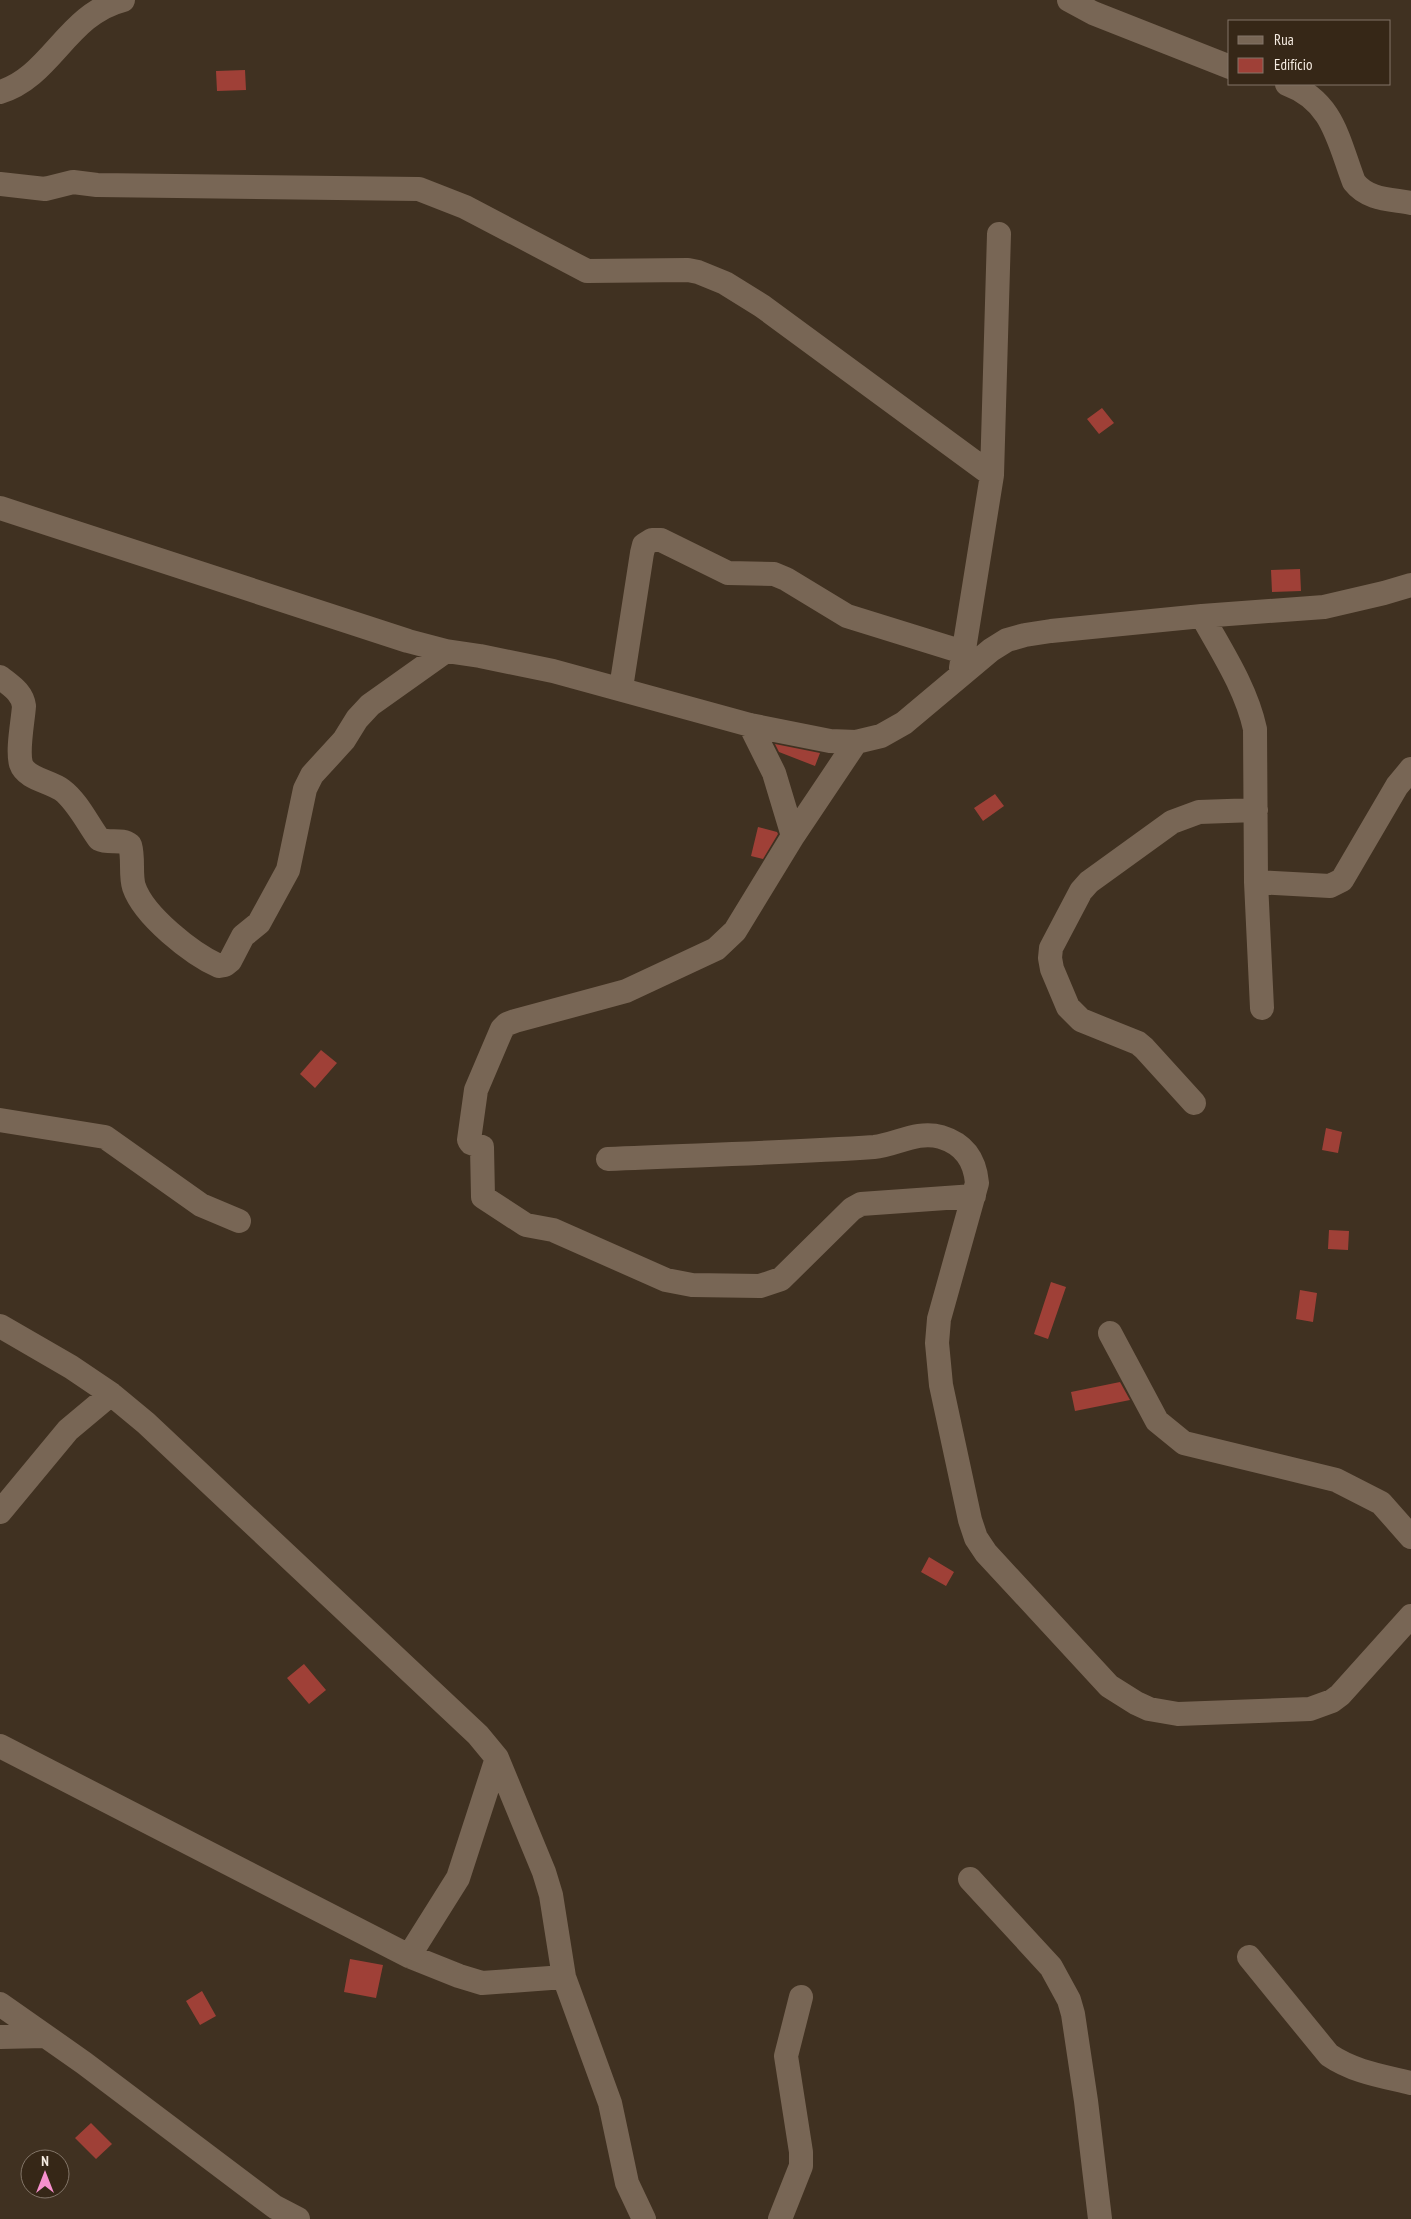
<svg xmlns="http://www.w3.org/2000/svg" width="1411" height="2219" font-family="'PT Sans Narrow',sans-serif">
<style>
.building{fill:#9f4037}
.lines{fill:none;stroke-linecap:round;stroke-linejoin:round}
.minor{stroke:#786655;stroke-width:24}
</style>
<rect width="100%" height="100%" fill="#403121"/>
<path class="building" d="M245,70L246,90L217,91L216,71Z
M1102,408L1114,423L1099,434L1087,419Z
M1300,569L1301,591L1272,592L1271,570Z
M775,744L820,753L815,766L779,752Z
M995,794L1004,806L983,821L974,808Z
M758,827L777,832L778,834L763,859L751,856Z
M321,1050L337,1063L315,1088L300,1074Z
M1326,1128L1342,1132L1338,1153L1322,1150Z
M1329,1230L1349,1231L1348,1250L1328,1249Z
M1051,1282L1066,1287L1048,1339L1034,1334Z
M1300,1290L1317,1293L1313,1322L1296,1319Z
M1120,1382L1130,1400L1075,1411L1071,1392Z
M929,1557L954,1572L946,1586L921,1572Z
M304,1664L326,1690L309,1704L287,1678Z
M350,1959L383,1965L376,1998L344,1992Z
M202,1991L216,2016L200,2025L186,2001Z
M91,2123L112,2144L96,2159L75,2138Z"/>
<g class="lines">
<path class="minor" d="M1069,0L1093,13L1230,67
M1287,84C1333,101 1338,140 1354,182C1368,200 1390,199 1411,203
M0,92C51,77 67,14 123,0
M0,184L45,189L73,182L97,185L419,189L465,207L587,271L688,270L698,272L725,283L762,306L992,475
M0,508L408,641L446,651L480,656L553,671L750,725L830,741L856,742L881,736L904,723L991,650L1007,640L1025,635L1051,631L1202,616L1324,607L1384,593L1411,585
M1202,616C1222,652 1246,688 1255,729L1256,882L1262,1008
M961,668L992,475L999,234
M0,677C11,686 22,692 24,706C23,721 17,750 21,764C26,779 50,781 62,790C77,801 88,824 99,839C109,844 121,838 130,845C134,859 130,874 134,887C144,916 192,954 219,966L225,965L230,961L243,936L259,923L288,870L305,789L312,775L344,740L357,719L370,705L446,651
M621,688L642,553L644,545L652,540H661L728,573L774,574L786,579L847,616L963,652
M750,725L774,773L793,836
M856,742L793,836L735,931L716,949L626,991L515,1021L507,1024L502,1029L476,1090L469,1140L471,1143L482,1147L483,1197L526,1225L553,1230L666,1280L692,1285L760,1286L781,1279L852,1209L861,1204L974,1196
M1256,882L1330,886L1342,880L1397,786L1411,769
M1194,1103L1144,1048L1138,1043L1081,1020L1068,1007L1052,969L1050,958L1051,948L1081,891L1089,882L1172,822L1199,812L1256,810
M0,1120L105,1137L201,1205L239,1221
M608,1159C696,1155 785,1153 874,1147C896,1145 917,1130 941,1137C964,1144 975,1160 977,1183L939,1319L937,1343L941,1385L970,1520L976,1538L986,1553L1109,1686L1136,1703L1149,1709L1178,1714L1310,1709L1332,1701L1340,1695L1411,1616
M0,1326L71,1367L111,1394L146,1423L478,1735L497,1758L544,1872L551,1895L564,1977L610,2103L627,2183L644,2219
M1110,1333L1157,1421L1184,1443L1336,1480L1381,1503L1411,1537
M0,1512L68,1430L111,1394
M0,1746L409,1956L459,1976L482,1983L564,1977
M970,1879L1051,1967L1069,2000L1073,2014L1086,2101L1100,2219
M409,1956L458,1878L497,1758
M1249,1957L1329,2055C1354,2072 1382,2076 1411,2083
M0,2004L84,2063L275,2207L298,2219
M0,2037L45,2036
M780,2219L801,2166V2152L786,2056L801,1997"/>
</g>
<rect x="1228" y="20" width="162" height="65" fill="#362717" stroke="#827568"/>
<rect x="1238" y="36" width="25" height="8" fill="#786655" stroke="#827568"/>
<text x="1274" y="45" font-size="15" fill="#f5ebe1">Rua</text>
<rect x="1238" y="58" width="25" height="15" fill="#9f4037" stroke="#827568"/>
<text x="1274" y="70" font-size="15" fill="#f5ebe1">Edifício</text>
<g transform="translate(45 2174)"><circle r="24" fill="#362717" stroke="#827568"/>
<path d="M0-4L9 19L0 12L-9 19Z" fill="#f790ce"/>
<text y="-8" font-size="14" font-weight="bold" text-anchor="middle" fill="#f5ebe1">N</text>
</g>
</svg>
